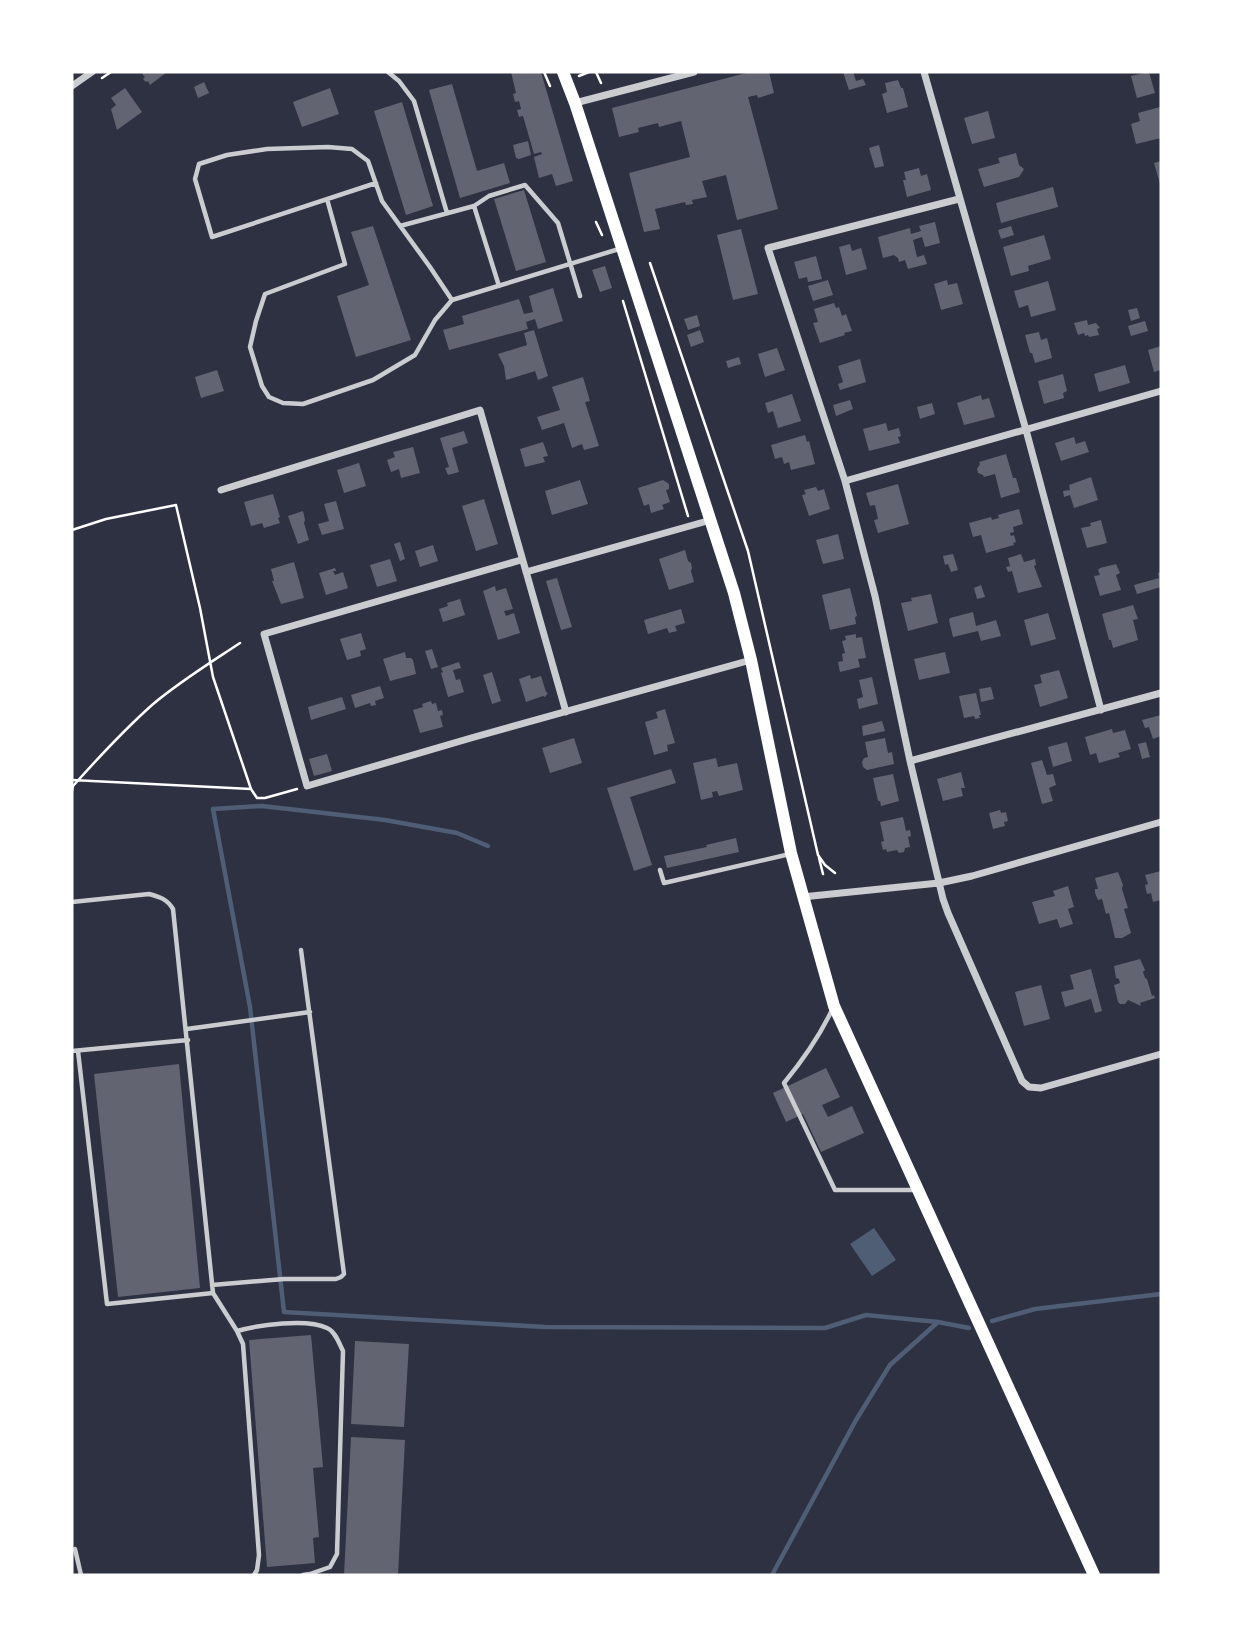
<svg xmlns="http://www.w3.org/2000/svg" width="1233" height="1647" font-family="Arial,sans-serif">
<style>
.water{fill:#4f5d75}
.lines{fill:none;stroke-linecap:round;stroke-linejoin:round}
.stream{stroke:#4f5d75;stroke-width:4.5}
.building{fill:#626471}
.path{stroke:#fff;stroke-width:2.5}
.service{stroke:#caccd0;stroke-width:4.5}
.minor{stroke:#caccd0;stroke-width:7}
.secondary{stroke:#fff;stroke-width:12}
</style>
<rect width="100%" height="100%" fill="#2d3142"/>
<path class="water" d="M874,1228L896,1260L872,1276L850,1244Z"/>
<g class="lines">
<path class="stream" d="M488,846L457,833L385,820L262,806L213,809L250,1007L284,1312L545,1327L825,1328L866,1315L938,1322L969,1328
M992,1321L1035,1309L1161,1294
M772,1575L856,1420L890,1365L938,1322"/>
</g>
<path class="building" d="M145,72H167L150,85L148,81L146,82L143,79L145,77L142,74Z
M511,72H541L573,181L556,186L552,174L539,178L534,157L542,154L541,152L534,154L523,116L519,117L517,110L521,109L519,101L515,102L513,94L516,93Z
M750,72H769L774,93L758,98L757,95L748,97L778,209L737,220L726,175L702,181L707,197L692,200L693,204L686,205L685,202L655,209L660,229L644,232L629,173L690,157L681,121L659,127L658,123L638,128L639,132L619,137L612,108Z
M843,72H853L856,81L863,79L866,85L849,90Z
M1149,72L1155,93L1137,98L1131,76Z
M898,80L901,88H903L908,107L887,113L882,94L887,92L885,83Z
M204,82L209,93L198,98L194,87Z
M452,84L477,171L504,163L510,183L460,198L429,90Z
M125,88L142,112L117,130L111,109L116,105L111,98Z
M330,88L339,114L302,127L293,102Z
M402,102L433,206L406,215L374,111Z
M1160,107L1161,138L1136,144L1131,124L1140,121L1138,113Z
M988,111L995,138L972,144L964,118Z
M528,141L531,155L519,159L516,158L513,145Z
M879,145L884,166L875,168L869,148Z
M1016,153L1019,165L1024,169L1019,177L984,187L978,169L1000,163L998,158Z
M1161,161V187L1154,163Z
M919,168L921,176L927,174L931,190L907,197L903,180H906L904,172Z
M1053,187L1058,207L1001,223L996,203Z
M524,190L546,262L516,271L494,199Z
M935,222L940,243L925,247L922,237L913,240L917,257L924,255L927,264L908,269L905,260L899,262L898,258L894,255L883,258L878,237L910,228L911,234L921,231L919,226Z
M373,226L411,340L356,357L337,296L369,285L351,232Z
M1011,226L1014,235L1001,239L998,230Z
M741,229L758,294L733,300L717,235Z
M1044,235L1051,259L1028,266L1029,271L1011,276L1003,247Z
M850,244L852,251L861,248L867,269L846,275L839,247Z
M816,256L822,279L808,282L807,277L799,279L794,262Z
M605,266L612,288L600,292L592,270Z
M828,280L833,295L813,301L808,286Z
M947,280L948,285L957,283L963,304L941,310L934,284Z
M1048,281L1056,310L1031,317L1028,305L1019,308L1014,291Z
M553,288L563,321L538,329L535,319L526,322L528,329L449,350L443,330L464,324L462,316L519,299L524,314L533,312L529,296Z
M834,303L836,308L839,307L842,316L846,314L852,331L844,333L845,335L820,343L813,323L818,322L814,309Z
M1137,308L1140,318L1131,321L1128,310Z
M697,315L700,326L688,330L684,319Z
M1087,320L1088,325L1096,323L1100,328L1097,329L1099,335L1089,337L1088,335L1085,336L1084,333L1078,335L1074,323Z
M1145,321L1148,331L1131,336L1128,326Z
M534,330L548,376L538,380L535,371L506,380L504,366L498,354L527,345L524,333Z
M700,330L704,342L691,347L687,335Z
M1039,332L1041,340L1047,338L1052,358L1035,363L1032,353H1030L1025,335Z
M1161,346V370L1154,372L1148,350Z
M777,348L785,370L765,377L758,354Z
M739,357L741,364L728,368L726,361Z
M860,359L866,382L840,390L838,384L843,382L838,366Z
M1125,365L1130,383L1099,392L1094,374Z
M217,370L224,391L201,398L195,377Z
M1063,374L1067,391L1063,393L1064,398L1044,404L1038,381Z
M583,377L590,401L585,402L599,446L584,450L582,444L572,448L564,423L542,430L537,417L560,410L552,387Z
M792,394L801,421L778,428L773,411L768,413L765,403Z
M981,395L982,400L989,398L995,417L964,425L957,403Z
M850,400L853,409L836,416L833,405Z
M932,403L935,414L920,419L917,407Z
M886,423L888,431L899,428L901,436L898,437L900,443L869,451L863,429Z
M464,431L468,443L452,448L459,472L448,475L445,468L449,467L440,438Z
M805,435L807,442L809,441L815,464L791,470L789,462L784,464L782,457L775,459L771,445Z
M1074,437L1076,444L1085,441L1089,452L1061,461L1055,443Z
M543,442L548,456L543,457L545,462L525,467L520,449Z
M413,447L420,473L401,478L399,469L391,472L387,460L395,457L393,452Z
M1006,454L1013,478H1016L1020,492L1001,498L995,474L984,477L983,475L978,473L977,469L980,464L979,462Z
M359,463L366,486L344,493L337,470Z
M1091,477L1098,500L1074,508L1070,495L1064,497L1063,491L1070,490L1069,485Z
M580,480L588,504L552,515L545,491Z
M663,480L669,484V489L666,490L670,502L662,505L664,509L651,513L649,504L644,506L638,488Z
M898,484L909,524L878,533L874,520L878,519L875,505L870,506L866,493Z
M816,487L818,491L824,489L830,509L809,516L802,495L806,494L804,490Z
M273,494L280,517L278,518L280,523L264,528L262,523L251,526L244,502Z
M484,499L498,544L476,551L462,506Z
M336,501L344,529L322,535L318,524L329,521L324,504Z
M1019,509L1023,524L1013,527L1014,532L1010,533L1011,536L1014,535L1016,542L1013,543L1014,545L986,553L981,535L973,537L969,523L991,517L992,520L999,518L998,515Z
M303,511L305,520L304,523L309,540L298,544L288,516Z
M1101,520L1107,543L1087,548L1081,528L1091,526L1090,523Z
M838,534L844,559L823,564L816,540Z
M400,542L405,559L400,561L394,544Z
M433,545L438,561L420,567L415,551Z
M685,550L688,561L691,563L692,568L691,571L694,582L669,590L659,559Z
M953,554L958,570L951,572L948,564L945,565L943,556Z
M1021,554L1024,562L1035,559L1036,565L1034,566L1042,587L1018,593L1012,571L1008,572L1006,567L1010,566L1008,558Z
M390,559L397,581L377,587L370,565Z
M294,562L304,598L281,604L272,581H274L271,569Z
M1116,564L1120,573L1116,575L1121,590L1100,596L1094,576L1100,575L1098,570L1100,568Z
M335,568L336,571H333L335,575L343,572L348,588L326,595L319,573Z
M1161,572V587L1137,594L1134,585L1159,578L1158,573Z
M557,578L572,627L561,630L546,581Z
M981,585L985,597L977,599L974,588Z
M495,586L496,591L506,588L513,609L504,611L506,616L514,613L520,633L498,640L483,591Z
M850,588L857,616L855,617L856,624L830,630L822,595Z
M931,594L938,623L908,631L901,603L912,601L911,598Z
M460,599L465,615L443,622L439,609L448,606L447,603Z
M1133,605L1138,619L1133,620L1138,640L1113,648L1111,640H1109L1102,614Z
M681,609L685,623L675,626L677,631L669,633L667,628L648,634L644,620Z
M973,612L976,626L996,620L1001,636L981,641L978,631L953,637L949,620L950,618Z
M1048,613L1056,639L1031,646L1024,620Z
M361,633L366,649L360,651L361,656L347,660L340,639Z
M856,634V638L862,637L866,658L858,659L860,667L840,672L838,662L843,661L842,654L845,653L842,641L846,640L845,636Z
M432,649L438,667L431,669L425,651Z
M405,652L406,658H411L413,660L416,674L390,681L383,659Z
M945,652L950,673L919,680L914,659Z
M459,662L461,668L453,670L456,680L460,679L464,692L448,697L441,673L443,672L441,668Z
M1059,670L1068,698L1040,707L1034,685L1042,683L1040,675Z
M492,672L501,701L492,704L483,675Z
M530,675L531,679L541,676L546,692L548,693L545,697L543,696L526,702L519,679Z
M872,677L878,704L859,709L857,699L863,697L859,680Z
M380,686L384,698L375,701L376,705L371,706L370,703L355,708L351,695Z
M991,687L994,699L981,702L979,689Z
M976,693L981,715H979L980,718L975,719L974,716L964,718L959,696Z
M342,697L346,709L311,720L308,707Z
M431,701L432,704L436,703L438,711L442,710L443,715L440,716L443,727L420,733L413,710L423,707L422,704Z
M665,709L675,743L667,745L668,751L654,755L645,722L658,718L656,712Z
M1161,715V736L1153,739L1149,727L1145,728L1142,720Z
M882,721L885,731L863,736L862,726Z
M1112,729L1113,733L1125,730L1131,749L1118,753L1120,757L1099,763L1096,753L1090,755L1085,737Z
M574,738L582,763L550,773L542,748Z
M885,738L888,753L892,752L894,764L867,770L863,767L862,762L864,758L868,757L865,742Z
M1067,742L1072,761L1053,767L1048,747Z
M1146,742L1150,757L1142,759L1138,744Z
M327,754L332,771L314,776L309,759Z
M716,758L718,767L737,763L743,790L719,796L717,791L712,792L713,797L701,800L693,763Z
M1042,760L1047,775L1053,774L1056,785L1049,788L1053,801L1042,804L1031,763Z
M671,769L676,783L630,797L652,865L634,871L607,788Z
M961,772L965,788H961L963,796L943,801L937,779Z
M893,774L899,801L881,806L880,801H878L873,778Z
M1000,810L1001,813L1006,812L1008,821L1004,822L1005,826L993,829L989,813Z
M903,817L906,831L910,830L911,836L908,837L910,847L905,848L904,852L899,853L897,850L887,852L886,849L883,850L881,842L884,841L880,822Z
M736,838L739,852L667,868L664,856L707,847L706,845Z
M1161,871V900L1153,902L1151,893L1147,894L1145,885L1148,884L1145,875Z
M1118,872L1123,885L1122,889L1128,908L1124,909L1131,933L1122,938H1115L1109,913L1106,914L1102,899L1098,900L1095,893V889H1098L1095,878Z
M1068,886L1074,907L1068,909L1073,924L1060,928L1057,919L1039,924L1032,902L1055,896L1053,891Z
M1140,959L1145,970L1143,972L1145,978L1147,979L1152,996L1154,995L1155,998L1140,1003L1141,1006L1128,1000L1125,1004H1120L1118,1002L1114,985L1120,983L1119,979L1116,978L1114,966Z
M1091,969L1102,1011L1095,1013L1091,999L1065,1007L1061,992L1074,989L1070,975Z
M1041,985L1050,1019L1024,1026L1015,992Z
M179,1064L200,1288L118,1297L94,1074Z
M826,1068L840,1097L822,1105L828,1117L852,1106L864,1133L821,1152L803,1114L786,1122L773,1093Z
M311,1335L323,1467L313,1468L319,1537L313,1538L315,1563L267,1567L249,1340Z
M355,1341L409,1344L404,1427L351,1424Z
M351,1437L405,1440L398,1575H344Z"/>
<g class="lines">
<path class="path" d="M544,72L550,86
M596,72L601,83
M579,76L589,72
M102,78L111,72
M596,222L602,235
M650,263L748,551L818,855L825,865L835,873
M623,301L688,516
M72,530L106,519L176,505L200,608L213,677L251,789L257,798H265L297,789
M72,780L251,789
M72,791L73,786C98,758 124,730 152,705C179,682 210,663 240,643
M819,858L823,874"/>
<path class="service" d="M388,72L399,81L414,101L447,213
M376,183L212,237L195,179L199,164L227,155L267,149L328,147L352,149L368,161L382,201L430,267L452,300
M327,199L345,264L265,294L256,321L250,347L262,386L269,397L283,403L303,404L373,380L415,355L435,320L452,300L619,249
M474,206L489,196L525,185L558,223L580,296
M400,226L474,206L499,286
M660,870L664,883L790,854
M72,902L149,894C160,897 167,899 173,909L213,1293L107,1304L78,1051
M832,1010C819,1037 803,1060 784,1083L835,1190H914
M187,1029L310,1012
M72,1051L188,1040
M212,1285L284,1279H336L341,1277L344,1274L301,950
M213,1293L237,1331L243,1344L259,1555L257,1570L254,1575
M237,1331C258,1325 307,1318 327,1328C335,1331 339,1343 343,1351L337,1554L330,1567L310,1574L303,1575
M75,1549L81,1575"/>
<path class="minor" d="M924,72L1026,430L1101,710
M72,86L92,72
M575,103L694,72
M959,199L768,248L845,481L875,596L910,761L943,899L948,913L1022,1081L1029,1087L1041,1088L1161,1054
M845,481L1161,391
M221,490L480,410L566,712
M521,560L264,634L307,786L471,738L751,660
M526,572L711,520
M910,761L1161,693
M802,897L939,883L972,876L1161,822"/>
<path class="secondary" d="M563,72L575,103L734,593L751,660L791,853L834,1006L1094,1575"/>
</g>
<rect width="1233" height="1647" fill="none" stroke="#ffffff" stroke-width="147"/>
</svg>
